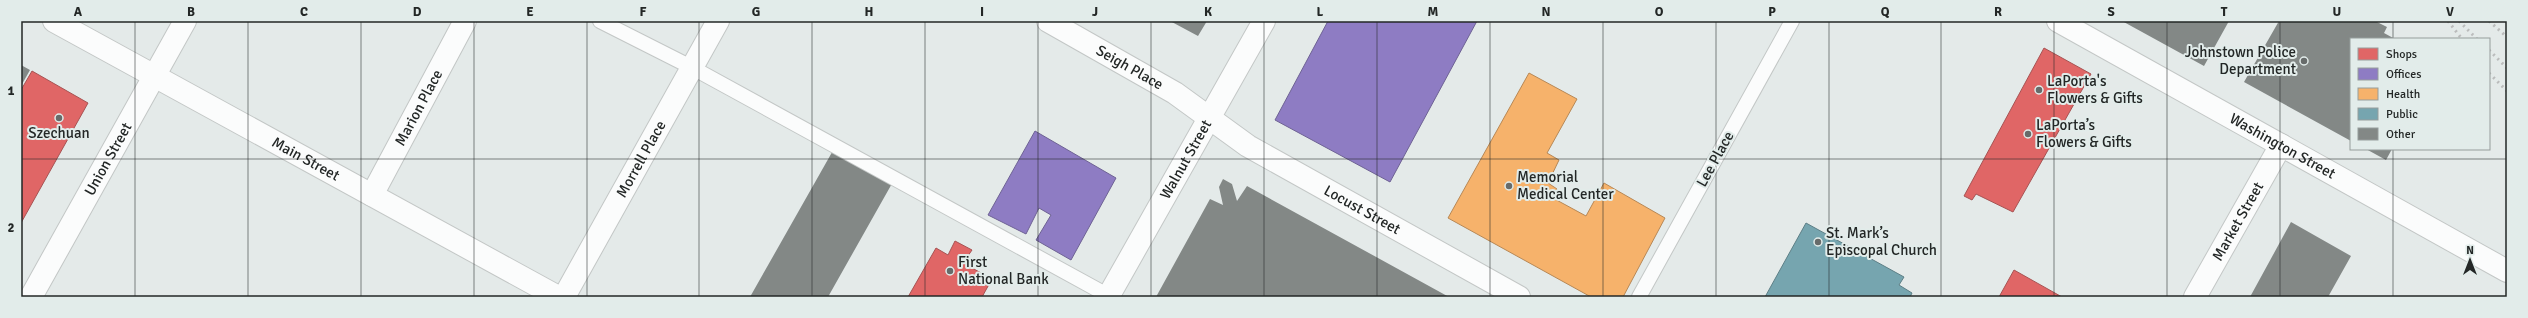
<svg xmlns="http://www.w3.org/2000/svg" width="2528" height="318" font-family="Signika,sans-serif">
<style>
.shops{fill:#e06666;stroke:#a75353}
.offices{fill:#8e7cc3;stroke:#6e6294}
.health{fill:#f6b26b;stroke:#b78856}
.public{fill:#76a5af;stroke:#5d7f86}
.building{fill:#838886}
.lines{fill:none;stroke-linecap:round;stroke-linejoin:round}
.lane-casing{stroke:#c3c7c6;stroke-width:16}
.street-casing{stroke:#c3c7c6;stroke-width:24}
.secondary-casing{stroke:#c3c7c6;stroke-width:24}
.lane{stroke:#fbfcfc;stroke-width:14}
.street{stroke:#fbfcfc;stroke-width:22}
.secondary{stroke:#fbfcfc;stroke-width:22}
.rail{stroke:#bbbcbc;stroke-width:3;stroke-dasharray:2 4;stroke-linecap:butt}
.grid{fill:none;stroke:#232726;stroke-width:1;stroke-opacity:0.55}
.poi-dot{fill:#676b6a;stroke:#e2ecea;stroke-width:1.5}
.labels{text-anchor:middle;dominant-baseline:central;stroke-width:4;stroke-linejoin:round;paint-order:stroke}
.poi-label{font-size:15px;fill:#232726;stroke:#e2ecea;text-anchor:start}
.street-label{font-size:15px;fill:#232726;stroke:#e2ecea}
.neatline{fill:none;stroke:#232726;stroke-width:1.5}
.grid-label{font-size:13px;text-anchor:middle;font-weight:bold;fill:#232726}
</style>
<rect width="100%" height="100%" fill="#e4eae9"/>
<path class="shops" d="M2044,48L2091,74L2013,212L1976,194L1972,200L1964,196Z
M32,71L88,103L21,223V90Z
M955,241L972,250L963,263L992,279L982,297H908L936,248L948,255Z
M2014,270L2062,297H1999Z"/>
<path class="offices" d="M1328,21H1477L1390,182L1275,120Z
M1035,131L1116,178L1071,260L1036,240L1051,215L1039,208L1026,234L988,215Z"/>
<path class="health" d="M1529,73L1577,99L1547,153L1559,160L1548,183L1557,189L1551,197L1586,216L1604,183L1665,218L1623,297H1591L1448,218Z"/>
<path class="public" d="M1806,223L1904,277L1899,285L1912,293L1910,297H1765Z"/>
<path class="building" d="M1170,21H1207L1198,36Z
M2122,21H2229L2204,66Z
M2279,21H2375L2387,27L2384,33L2395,39H2351V141L2244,82Z
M21,65L30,70L21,86Z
M835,147L894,180L828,297H750Z
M2366,149H2392L2386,160Z
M1223,179L1232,184L1237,201L1247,186L1449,297H1156L1210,199L1223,205L1219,187Z
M2291,222L2351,256L2328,297H2250Z"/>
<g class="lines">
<g class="lane-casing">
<path id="lane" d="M600,21L691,67L1109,296
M1639,297L1792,21"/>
</g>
<g class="street-casing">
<g id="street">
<path id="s1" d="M1048,21L1175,93L1248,146L1519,297"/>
<path id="s2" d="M372,195L465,21"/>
<path id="s3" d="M31,297L185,21"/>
<path id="s4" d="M564,297L718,21"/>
</g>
</g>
<g class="secondary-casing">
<g id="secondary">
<path id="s5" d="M54,21L558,297"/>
<path id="s6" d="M2058,21L2507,271"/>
<path id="s7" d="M1108,297L1264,21"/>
<path id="s8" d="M2195,297L2281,145"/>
</g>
</g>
<use href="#lane" class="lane"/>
<use href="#street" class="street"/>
<use href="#secondary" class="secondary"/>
<path class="rail" d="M2448,21L2462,39
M2459,21L2477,39
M2489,21L2507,37
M2489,50L2507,68
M2489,73L2507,91"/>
</g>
<path class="grid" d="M135,21V297M248,21V297M361,21V297M474,21V297M587,21V297M699,21V297M812,21V297M925,21V297M1038,21V297M1151,21V297M1264,21V297M1377,21V297M1490,21V297M1603,21V297M1716,21V297M1829,21V297M1941,21V297M2054,21V297M2167,21V297M2280,21V297M2393,21V39M2393,149V297M21,159H2507"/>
<g class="poi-dot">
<circle cx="2304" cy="61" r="4"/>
<circle cx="2039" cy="90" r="4"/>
<circle cx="59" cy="118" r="4"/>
<circle cx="2028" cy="134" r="4"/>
<circle cx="1509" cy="186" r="4"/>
<circle cx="1818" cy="242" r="4"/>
<circle cx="950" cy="271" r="4"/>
</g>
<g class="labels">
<g class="poi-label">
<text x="2296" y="52" text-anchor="end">Johnstown Police<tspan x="2296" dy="17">Department</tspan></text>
<text x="2047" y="81">LaPorta's<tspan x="2047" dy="17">Flowers &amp; Gifts</tspan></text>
<text x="2036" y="125">LaPorta’s<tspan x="2036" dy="17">Flowers &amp; Gifts</tspan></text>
<text x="59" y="133" text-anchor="middle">Szechuan</text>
<text x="1517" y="177">Memorial<tspan x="1517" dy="17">Medical Center</tspan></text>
<text x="1826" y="233">St. Mark’s<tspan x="1826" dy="17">Episcopal Church</tspan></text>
<text x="958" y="262">First<tspan x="958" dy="17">National Bank</tspan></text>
</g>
<g class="street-label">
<text stroke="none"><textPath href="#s1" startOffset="94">Seigh Place</textPath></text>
<text stroke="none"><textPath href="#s2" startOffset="99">Marion Place</textPath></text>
<text stroke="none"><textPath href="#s6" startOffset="257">Washington Street</textPath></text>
<text stroke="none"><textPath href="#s3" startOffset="158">Union Street</textPath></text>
<text stroke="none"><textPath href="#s5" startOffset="287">Main Street</textPath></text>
<text stroke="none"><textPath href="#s4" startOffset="158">Morrell Place</textPath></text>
<text stroke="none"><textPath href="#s7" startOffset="158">Walnut Street</textPath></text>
<text transform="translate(1715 159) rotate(-61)">Lee Place</text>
<text stroke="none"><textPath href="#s1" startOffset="367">Locust Street</textPath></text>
<text stroke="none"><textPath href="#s8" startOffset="87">Market Street</textPath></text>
</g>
</g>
<rect width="2528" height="318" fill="none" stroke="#e2ecea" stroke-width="44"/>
<rect x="2350" y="38" width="140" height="112" fill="#e2ecea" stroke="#969d9c"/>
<rect x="2358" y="48" width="20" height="12" fill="#e06666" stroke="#969d9c"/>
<text x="2386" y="58" font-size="12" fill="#232726">Shops</text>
<rect x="2358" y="68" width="20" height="12" fill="#8e7cc3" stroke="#969d9c"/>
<text x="2386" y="78" font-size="12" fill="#232726">Offices</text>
<rect x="2358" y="88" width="20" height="12" fill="#f6b26b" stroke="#969d9c"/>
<text x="2386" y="98" font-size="12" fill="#232726">Health</text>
<rect x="2358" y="108" width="20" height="12" fill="#76a5af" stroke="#969d9c"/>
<text x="2386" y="118" font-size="12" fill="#232726">Public</text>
<rect x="2358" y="128" width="20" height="12" fill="#838886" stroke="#969d9c"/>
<text x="2386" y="138" font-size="12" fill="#232726">Other</text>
<g transform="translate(2470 260)" stroke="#e2ecea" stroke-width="3" paint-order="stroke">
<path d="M0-3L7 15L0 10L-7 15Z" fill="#232726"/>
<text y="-6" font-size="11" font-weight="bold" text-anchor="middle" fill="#232726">N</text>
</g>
<rect x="22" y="22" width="2484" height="274" class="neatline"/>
<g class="grid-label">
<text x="78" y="16">A</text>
<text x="191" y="16">B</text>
<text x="304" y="16">C</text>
<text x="417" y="16">D</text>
<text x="530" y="16">E</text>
<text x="643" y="16">F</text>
<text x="756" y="16">G</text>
<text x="869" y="16">H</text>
<text x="982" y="16">I</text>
<text x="1095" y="16">J</text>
<text x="1208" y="16">K</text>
<text x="1320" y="16">L</text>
<text x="1433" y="16">M</text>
<text x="1546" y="16">N</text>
<text x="1659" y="16">O</text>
<text x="1772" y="16">P</text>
<text x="1885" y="16">Q</text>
<text x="1998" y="16">R</text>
<text x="2111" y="16">S</text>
<text x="2224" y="16">T</text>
<text x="2337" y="16">U</text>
<text x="2450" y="16">V</text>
<text x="11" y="95">1</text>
<text x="11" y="232">2</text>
</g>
</svg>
